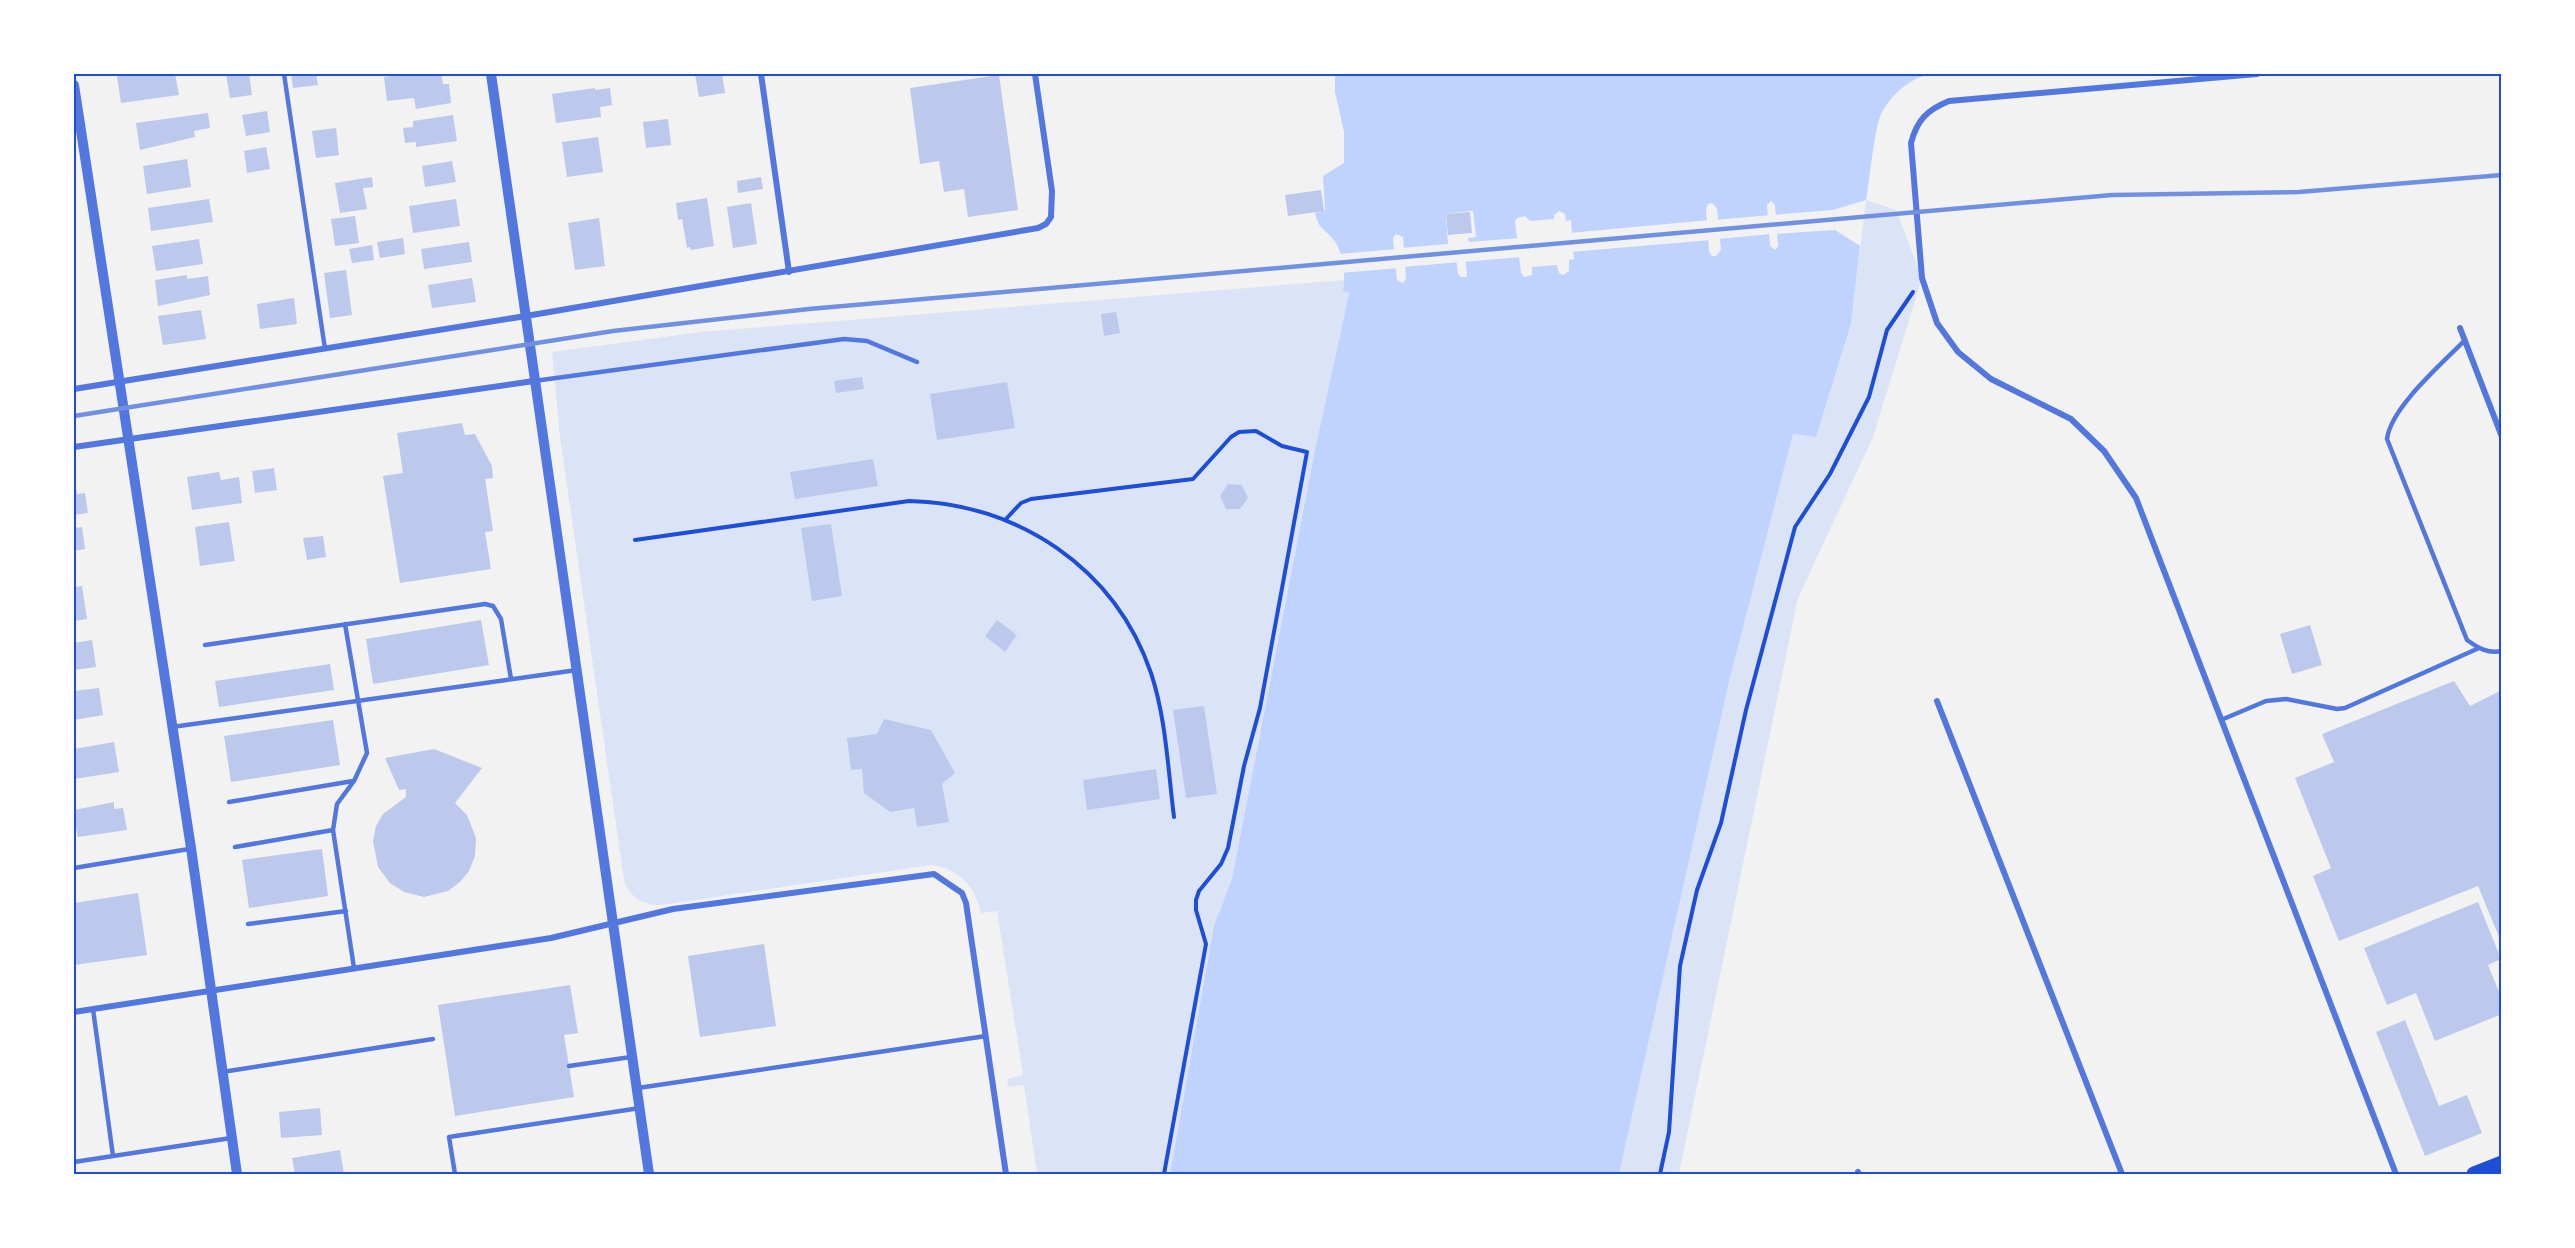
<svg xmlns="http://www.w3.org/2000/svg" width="2575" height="1248" font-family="Arial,sans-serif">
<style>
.green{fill:#dbe4f7}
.water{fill:#bfd3fe;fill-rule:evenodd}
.pier{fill:#f2f2f2}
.building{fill:#bdc9ec}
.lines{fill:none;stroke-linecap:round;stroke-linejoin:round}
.path{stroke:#1d4ed8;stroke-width:4}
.service{stroke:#5277de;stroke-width:4.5}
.minor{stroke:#5277de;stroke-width:6}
.tertiary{stroke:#5277de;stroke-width:10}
.primary{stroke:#1d4ed8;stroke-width:15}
.rail{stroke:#7290e2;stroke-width:4.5}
.neatline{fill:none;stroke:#1d4ed8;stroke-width:2}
</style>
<rect width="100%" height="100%" fill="#f2f2f2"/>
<path class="green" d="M1866,200L1896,210L1922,278L1873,437L1798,598L1679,1174H1619L1729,682L1793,434L1816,437L1851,324Z
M1345,280L1349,292L1315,450L1232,879L1214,925L1170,1174H1037L1024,1085L1009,1087L1007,1084L1008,1079L1023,1075L997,911L981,913C975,886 960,869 931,865L661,905C643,905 630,898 624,880L560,437L552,352L701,332Z"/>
<path class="water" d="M1335,74H1933C1912,76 1892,94 1882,112C1875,123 1869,184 1866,200L1833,210L1835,230L1860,246L1851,324L1816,437L1793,434L1729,682L1619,1174H1170L1214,925L1232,879L1315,450L1349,293L1343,291C1346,277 1343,252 1334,240C1324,228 1319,230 1315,213L1325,210L1323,176L1344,163V132L1335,92ZM1771,201L1775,205L1778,246L1775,250L1770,246L1767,205ZM1712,203L1717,208L1721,250L1716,256H1712L1709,251L1706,209L1708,204ZM1473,211L1475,237L1463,238L1467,273L1466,277H1461L1458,274L1454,239H1448L1446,214ZM1559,211L1565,214L1566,221L1571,220L1574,259L1569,260V271L1563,275L1559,273L1557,265L1532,267V275L1524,277L1521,273L1515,222L1517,218L1525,216L1530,221L1554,219V215ZM1396,234L1403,237L1406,278L1403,283L1397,280L1393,238Z"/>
<path class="pier" d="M1833,210L1835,230L1775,234L1773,215Z
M1473,211L1476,237L1468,238L1469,242L1520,238L1522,257L1463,262L1461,238L1473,235L1470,214L1449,217L1451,236L1457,238L1460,262L1403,267L1401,248L1448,244L1446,214Z
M1771,215L1772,234L1717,239L1715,220Z
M1710,220L1711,240L1570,252L1569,233Z
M1398,249L1399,268L1340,273L1338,254Z"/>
<path class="building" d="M134,74H175L179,95L121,103L117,76Z
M226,74H249L252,95L230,98Z
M291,74H316L318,85L293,88Z
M409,74H441L443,84H449L451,103L416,109L414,98L387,101L384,77Z
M695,74H722L725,93L699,97Z
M999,75L1018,210L968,217L964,189L944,192L939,161L920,164L910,88Z
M595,88V90L610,88L612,105L600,107L601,117L556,123L552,94Z
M267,111L270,132L246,136L242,115Z
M208,113L210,128L194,131L195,137L140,150L136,123Z
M453,115L457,141L416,147V142L405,143L403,128L413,127V121Z
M668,119L671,145L646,148L643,122Z
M336,128L339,155L316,158L312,131Z
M598,137L603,172L567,177L562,142Z
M266,147L270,169L247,173L244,151Z
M187,159L191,187L147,194L143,166Z
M452,161L456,182L425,187L422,166Z
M372,177L373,187L363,188L367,209L340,213L335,183Z
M761,177L763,189L738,193L737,181Z
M1321,190L1324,211L1288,216L1285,195Z
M707,198L714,246L691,250L690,247L687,248L682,219L678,220L676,203Z
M209,199L213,222L151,231L148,208Z
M456,199L460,226L413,233L409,206Z
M751,203L757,244L733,248L727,207Z
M1470,212L1472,233L1448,235L1446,214Z
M355,216L359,243L335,246L331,219Z
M599,218L605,266L575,270L568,223Z
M403,238L405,254L380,258L377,242Z
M199,239L203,264L156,271L152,246Z
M469,242L472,262L424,269L421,249Z
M372,245L374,260L352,263L349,249Z
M346,270L352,315L330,318L324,273Z
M187,275V279L208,276L210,295L158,306L155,280Z
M472,278L476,302L432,308L428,285Z
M294,298L297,324L260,329L257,304Z
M201,310L206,339L163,345L158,316Z
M1116,312L1120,333L1104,336L1101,314Z
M862,377L864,389L836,393L834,381Z
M1007,382L1015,428L937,440L930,394Z
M462,423L465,435L475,434L492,466L493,478L485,479L493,531L485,532L491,569L400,583L383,476L403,473L397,433Z
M873,459L878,486L795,499L790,472Z
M274,468L277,490L255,493L252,471Z
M219,472L221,480L239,477L242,503L192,510L187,477Z
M74,475L77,494L85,493L88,513L74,515Z
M1228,484L1242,485L1248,498L1240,509H1226L1220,496Z
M229,522L235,561L200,566L195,527Z
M831,524L842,596L812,601L801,528Z
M82,527L85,549L74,551V528Z
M323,536L326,557L307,560L303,538Z
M82,586L87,619L74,621V587Z
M481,620L489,665L373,684L366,639Z
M997,620L1017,635L1005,652L985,636Z
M2310,625L2322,665L2292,674L2280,634Z
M92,640L96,667L74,670V643Z
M330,664L334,690L219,707L215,681Z
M2454,681L2470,706L2502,690V944L2478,886L2339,941L2313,876L2331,868L2295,778L2334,762L2322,734Z
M99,688L103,715L74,720V691Z
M1204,706L1217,794L1186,798L1173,710Z
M884,719L931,730L955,773L942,784L949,822L917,827L914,808L890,812L864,793L862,769L851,770L847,738L877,734Z
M333,720L340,765L231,782L224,736Z
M114,742L119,772L74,779V749Z
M434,749L482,768L455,803L467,815L476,838L475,856L469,871L460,882L448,891L424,897L404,892L390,883L378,867L373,841L376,826L383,814L406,797V789L399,790L385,758Z
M1156,769L1160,799L1087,810L1083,780Z
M114,802V809L123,808L127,830L78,837L76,828H74V810Z
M322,849L328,896L249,908L242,860Z
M138,893L147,955L74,965V903Z
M2478,902L2501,959L2488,965L2502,999V1014L2435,1041L2416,993L2387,1005L2364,948Z
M764,944L776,1026L700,1037L688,956Z
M570,985L578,1033L564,1035L574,1097L455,1116L438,1005Z
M2405,1020L2439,1106L2467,1095L2482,1133L2425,1156L2376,1032Z
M320,1108L322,1135L281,1138L279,1112Z
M340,1150L344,1174H295L292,1158Z"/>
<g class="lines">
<path class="path" d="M1006,519L1021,503L1031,499L1193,479L1231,437L1239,432L1256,431L1282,446L1307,452L1260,708L1244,766L1228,848L1221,864L1199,891L1196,900V910L1206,944L1164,1174
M635,540L909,501C1018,503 1115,568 1151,673C1166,718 1168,770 1174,817
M1660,1174L1669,1132L1680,966L1697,890L1721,823L1746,710L1795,527L1830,474L1869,397L1887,330L1913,292"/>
<path class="service" d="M284,74L325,349
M2465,340C2442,364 2391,407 2387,439L2467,640C2478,648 2488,654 2502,651
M534,381L844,339L867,341L917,362
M345,624L367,753L354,781L337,804L333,830L354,968
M205,645L485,604L493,606L501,619L511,679
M2221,720L2266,701L2286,699L2337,709L2345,708L2479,648
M172,727L577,670
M229,802L353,781
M235,847L333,830
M74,868L189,849
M248,924L346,911
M93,1009L113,1156
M569,1066L631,1057
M222,1072L433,1039
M638,1088L986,1036
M74,1162L231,1138
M455,1174L449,1137L640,1108"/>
<path class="minor" d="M761,74L789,272
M2257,74L1949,101C1927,110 1917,120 1911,143L1922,278L1937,323L1958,352L1991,379L2071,419L2104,451L2136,498L2396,1174
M2460,328L2502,437
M74,389L526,316L1038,228L1046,224L1051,217L1052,191L1035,74
M74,447L534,381
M1937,701L2122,1174
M74,1012L551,938L673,909L934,874L962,893L966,903L1006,1174
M1858,1172L1859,1174"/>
<path class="tertiary" d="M491,74L649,1174
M74,85L191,848L237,1174"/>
<path class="primary" d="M2474,1174L2502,1163"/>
<path class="rail" d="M74,416L613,331L809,309L2112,195L2299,192L2502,175"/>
</g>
<rect width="2575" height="1248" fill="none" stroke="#ffffff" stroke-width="150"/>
<rect x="75" y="75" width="2425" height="1098" class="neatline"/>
</svg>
